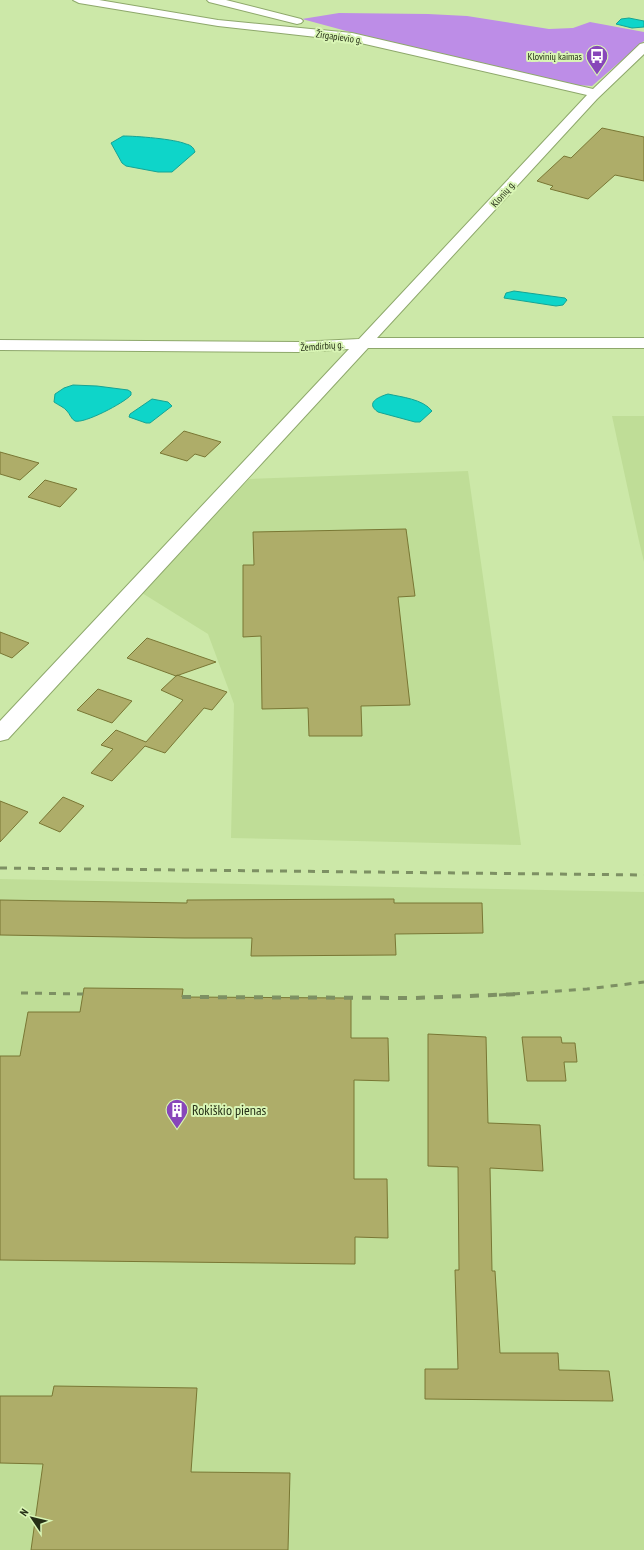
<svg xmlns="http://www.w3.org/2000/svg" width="644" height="1550" font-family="'PT Sans Narrow',sans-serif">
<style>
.built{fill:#bfdd97}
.forest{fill:#bd8de7}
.water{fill:#0ed5c9;stroke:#15a494}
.building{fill:#aead69;stroke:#797734}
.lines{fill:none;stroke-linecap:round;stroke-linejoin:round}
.minor-casing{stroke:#8ea86b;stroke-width:2}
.minor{fill:#fff;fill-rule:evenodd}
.rail-far1{stroke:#7d9063;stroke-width:3;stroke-dasharray:7 7;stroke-linecap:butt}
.rail{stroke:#7d9063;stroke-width:4;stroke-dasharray:9 9;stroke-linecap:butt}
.labels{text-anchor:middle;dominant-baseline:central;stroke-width:4;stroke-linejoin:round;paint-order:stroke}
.far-street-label{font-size:10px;fill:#263017;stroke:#d9f5b5}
.far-poi-label{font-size:10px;fill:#263017;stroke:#d9f5b5;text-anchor:end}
.near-poi-label{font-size:14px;fill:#263017;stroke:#d9f5b5;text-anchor:start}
</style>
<rect width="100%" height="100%" fill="#cce8a8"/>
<path class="built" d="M612,416H644V562L639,541Z
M468,471L521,845L231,838L234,704L208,634L142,593L249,479Z
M0,879L644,892V1550H0Z"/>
<path class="forest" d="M339,13L428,14L467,16L549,29L573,28L590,22L644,32V41L592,86L576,85L387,42L302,19Z"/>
<path class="water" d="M629,18L644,21V27L632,28L616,24L621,19Z
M123,136C136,136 175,139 186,144C191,145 194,148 195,152L172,172H158L126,166L122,163L111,143Z
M514,291L565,298L567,300L563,305L556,306L504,298L506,293Z
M73,385L97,386L128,390L131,392V395C124,403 84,424 75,421C71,419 70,414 67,411C64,407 58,405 54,402L55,394L64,388Z
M388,394C401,397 423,399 432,411L420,422H415L378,412C365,403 378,397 388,394Z
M152,399L168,402L172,406L150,423H146L129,417L130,414Z"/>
<path class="building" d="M602,128L644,137V181L615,175L588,199L550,189L553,186L537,181L564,156L571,158Z
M184,431L221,442L205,457L195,454L187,461L160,453Z
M0,452L39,463L20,480L0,474Z
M45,480L77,489L60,507L28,497Z
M406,529L415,596L398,597L410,705L361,706L362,736H309L308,708L262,709L261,636L243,637V565H254L253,532Z
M0,632L29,643L12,658L0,653Z
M147,638L216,662L176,676L127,658Z
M177,675L227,692L212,710L204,708L165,753L145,746L112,781L91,773L113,749L101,745L116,730L146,742L183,700L161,690Z
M98,689L132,701L112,723L77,710Z
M63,797L84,806L60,832L39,823Z
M0,801L28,812L0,842Z
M394,899V903H482L483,933L395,934L396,955L251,956L252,938H184L0,935V900L187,903V900Z
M84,988L183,989L182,997L351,998V1038H388L389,1081L354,1080V1179H387L388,1238L355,1237V1264L0,1260V1056H20L28,1012H80Z
M428,1034L486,1037L488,1123L540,1125L543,1171L490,1168L492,1271H495L500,1353H558L559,1370L609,1371L613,1401L425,1399V1369H458L455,1270H459L458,1167L428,1166Z
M522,1037H561L562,1043H575L577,1062H564L566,1081H527Z
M54,1386L197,1388L191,1472L290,1473L288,1550H31L43,1464L0,1463V1396H52Z"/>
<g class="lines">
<g class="minor-casing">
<path id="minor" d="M73,0H99L218,20L352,33L593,89L640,44L644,43V54L597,99L377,338H644V348H368L8,739L0,741V721L349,349L299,352L0,350V340L299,342L359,339L587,95L352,41L218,26L79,3Z
M207,0H226L301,19L303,21L301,23L297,24L209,2Z"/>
</g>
<use href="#minor" class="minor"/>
<path class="rail-far1" d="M0,868L644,875
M21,993L83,994
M499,995L587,989L644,982"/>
<path class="rail" d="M182,997L414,998L520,994"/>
</g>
<defs>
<g id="bus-pin" transform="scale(1.15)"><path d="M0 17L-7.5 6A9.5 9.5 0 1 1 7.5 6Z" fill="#8846ba" stroke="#d9f5b5"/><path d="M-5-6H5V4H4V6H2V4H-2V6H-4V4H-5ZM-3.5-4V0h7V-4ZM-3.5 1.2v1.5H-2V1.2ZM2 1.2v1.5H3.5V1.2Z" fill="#fff"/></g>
<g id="building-pin" transform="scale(1.15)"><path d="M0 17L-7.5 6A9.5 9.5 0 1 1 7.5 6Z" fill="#8846ba" stroke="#d9f5b5"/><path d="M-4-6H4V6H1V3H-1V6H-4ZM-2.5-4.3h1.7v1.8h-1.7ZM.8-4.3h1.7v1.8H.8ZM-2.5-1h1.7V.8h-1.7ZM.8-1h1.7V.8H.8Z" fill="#fff"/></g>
</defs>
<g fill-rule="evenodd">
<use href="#bus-pin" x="597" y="56"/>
<use href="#building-pin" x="177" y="1110"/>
</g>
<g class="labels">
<g class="far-street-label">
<text transform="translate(339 37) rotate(8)">Žirgapievio g.</text>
<text transform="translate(503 194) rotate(-49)">Klonių g.</text>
<text transform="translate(322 346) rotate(-4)">Žemdirbių g.</text>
</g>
<g class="far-poi-label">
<text x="582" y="56">Klovinių kaimas</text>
</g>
<g class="near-poi-label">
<text x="192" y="1110">Rokiškio pienas</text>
</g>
</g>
<g transform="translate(32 1518) rotate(305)" stroke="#d9f5b5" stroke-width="3" paint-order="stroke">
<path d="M0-3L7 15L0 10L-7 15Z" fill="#263017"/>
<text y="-6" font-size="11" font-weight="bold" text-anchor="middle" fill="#263017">N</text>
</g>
</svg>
